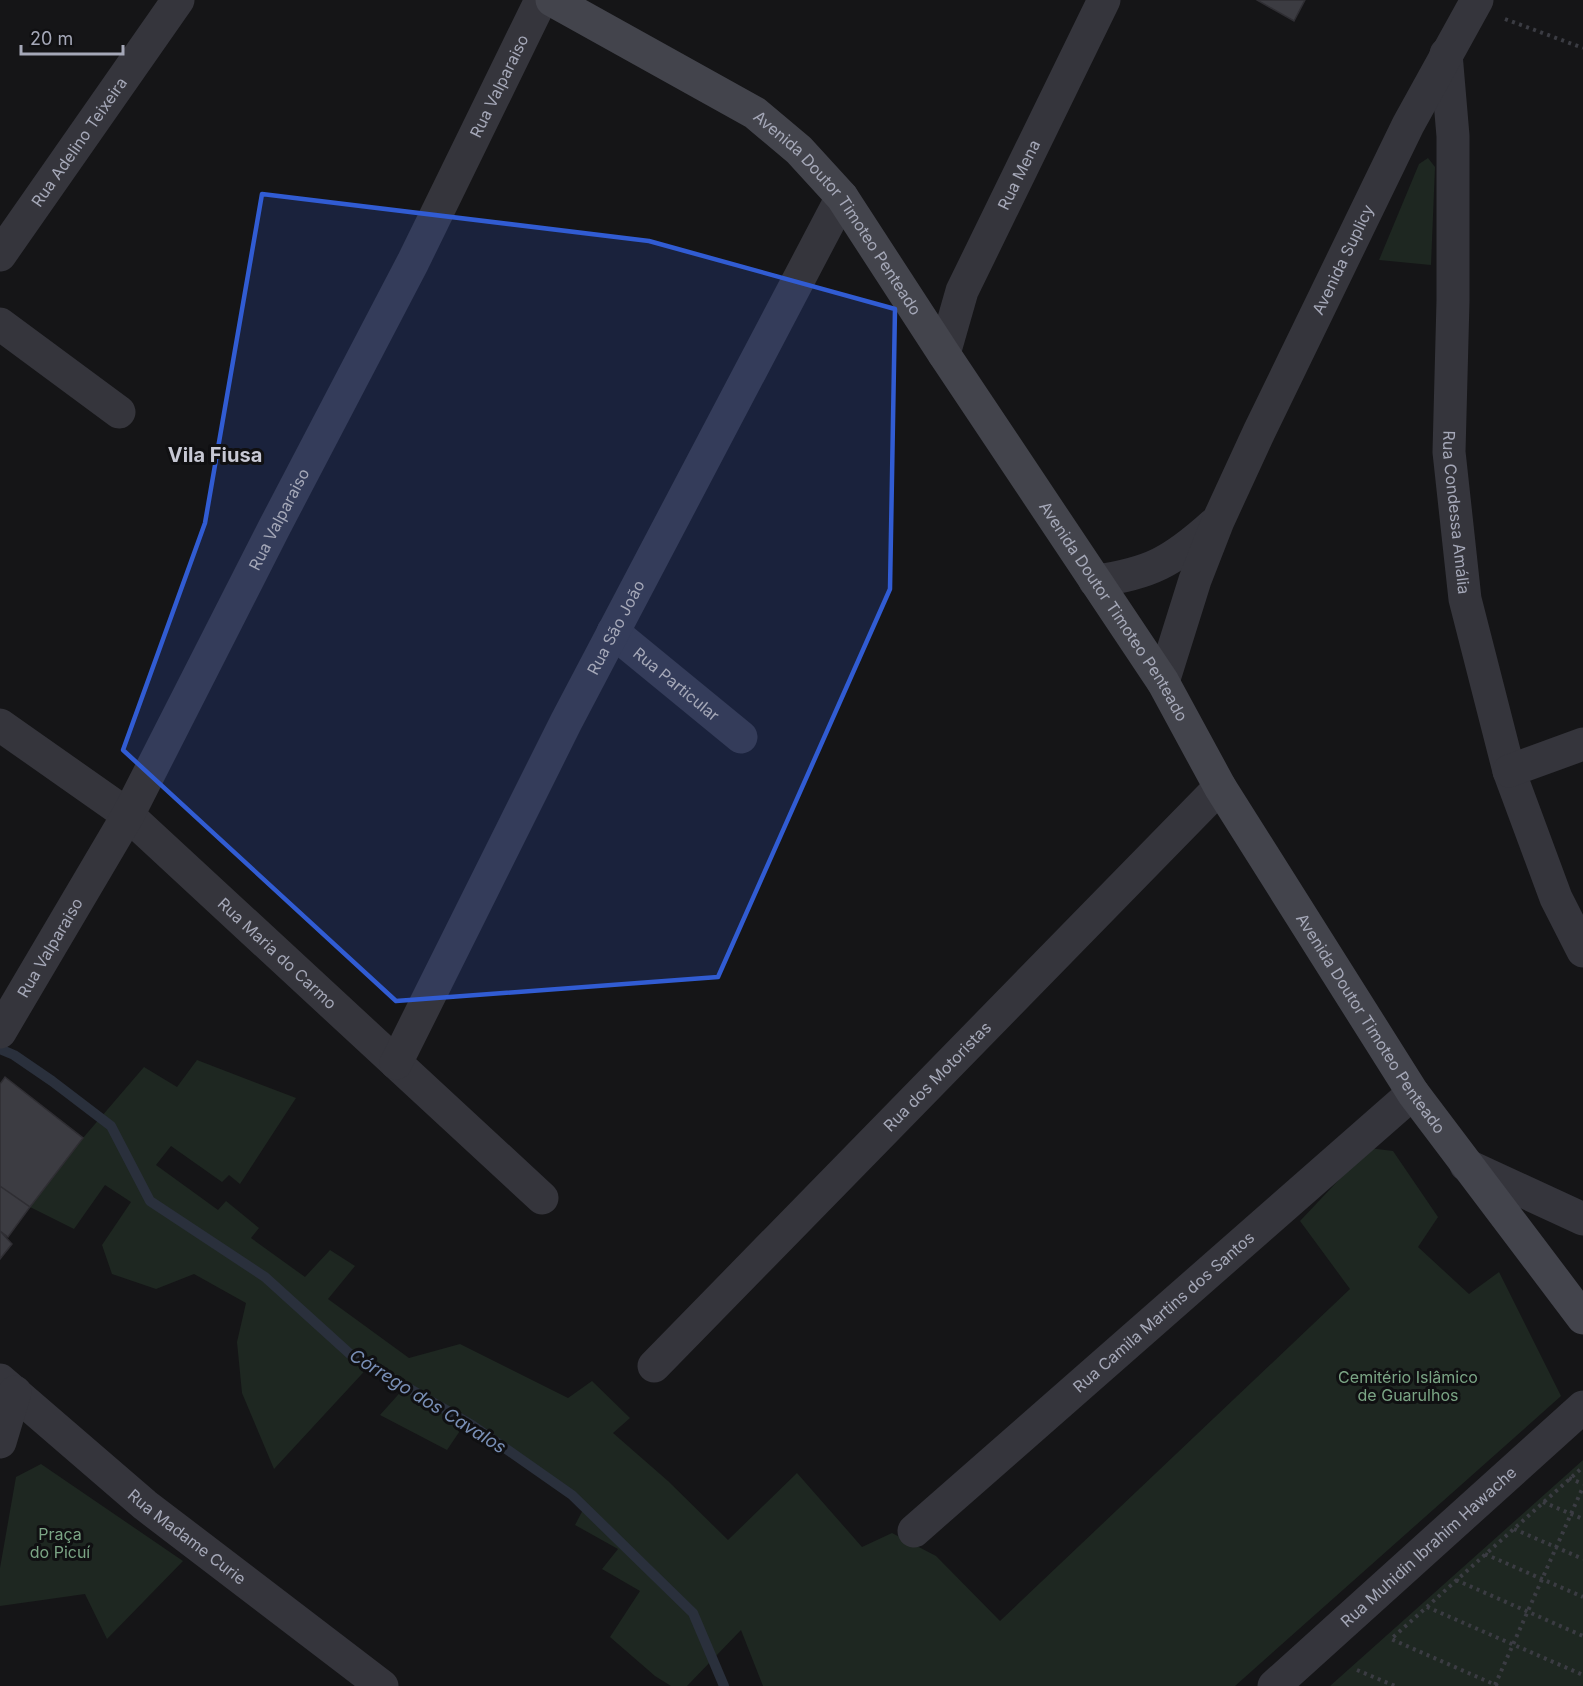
<svg xmlns="http://www.w3.org/2000/svg" width="1583" height="1686" font-family="Inter,sans-serif">
<style>
.green{fill:#1e2721}
.lines{fill:none;stroke-linecap:round;stroke-linejoin:round}
.stream{stroke:#2a303c;stroke-width:10}
.building{fill:#3c3c42;stroke:#2f2e33;stroke-width:1.5}
.path{stroke:#3b3c43;stroke-width:4;stroke-dasharray:3 4.5;stroke-linecap:butt}
.minor{stroke:#35353c;stroke-width:33}
.tertiary{stroke:#35353c;stroke-width:33}
.secondary{stroke:#43444c;stroke-width:33}
.marked{fill:#315cd3;fill-opacity:0.2;stroke:#315cd3;stroke-width:4.5;stroke-linejoin:round}
.labels{text-anchor:middle;dominant-baseline:central;stroke-width:6;stroke-linejoin:round;paint-order:stroke}
.street-label{font-size:16px;fill:#a5a8b8;stroke:#101012}
.park-label{font-size:16px;fill:#7ba585;stroke:#101012}
.water-label{font-size:18px;font-style:italic;fill:#798fb6;stroke:#101012}
.quarter-label{font-size:20px;font-weight:bold;fill:#c7c8d4;stroke:#101012}
</style>
<rect width="100%" height="100%" fill="#151517"/>
<path class="green" d="M1428,158L1435,167L1431,265L1379,260L1419,164Z
M197,1060L296,1098L240,1184L229,1175L222,1182L171,1146L156,1165L218,1210L226,1201L259,1228L251,1238L305,1277L330,1250L355,1266L328,1299L409,1358L460,1344L568,1398L592,1381L630,1418L613,1433L668,1481L728,1540L797,1473L862,1547L892,1533L936,1556L1000,1621L1350,1289L1300,1221L1369,1148L1393,1151L1438,1217L1418,1247L1469,1294L1499,1272L1561,1396L1235,1686H763L741,1630L687,1686H671L655,1676L610,1637L640,1591L602,1569L618,1549L575,1525L586,1504L468,1419L447,1450L380,1415L405,1387L373,1362L274,1469L242,1393L237,1342L246,1303L194,1274L156,1289L112,1274L102,1245L131,1202L105,1185L74,1229L30,1207L83,1138L144,1067L177,1087Z
M1583,1460V1686H1330Z
M41,1464L183,1561L107,1639L85,1594L0,1606V1568L16,1477Z"/>
<g class="lines">
<path class="stream" d="M0,1049L14,1055L52,1081L111,1126L150,1201L265,1277L350,1354L472,1425L572,1495L693,1613L724,1686"/>
</g>
<path class="building" d="M1257,0H1305L1294,21Z
M5,1077L83,1138L30,1207L0,1186V1084Z
M0,1186L30,1207L8,1237L0,1231Z
M0,1231L12,1244L0,1259Z"/>
<g class="lines">
<path class="path" d="M1505,19L1583,48
M1569,1478L1583,1484
M1543,1502L1583,1519
M1514,1529L1583,1559
M1485,1554L1583,1597
M1456,1580L1583,1636
M1427,1607L1583,1675
M1357,1670L1395,1686
M1495,1685L1583,1487
M1498,1686L1391,1639L1583,1467"/>
<g class="minor">
<path id="s1" d="M0,255L178,0"/>
<path d="M0,324L119,412"/>
<path id="s2" d="M944,354L962,291L1104,0"/>
<path id="s3" d="M613,632L741,737"/>
<path id="s4" d="M0,725L128,815L542,1198"/>
<path id="s5" d="M0,1032L128,815L274,528L413,262L541,0"/>
<path id="s6" d="M396,1063L566,722L842,197"/>
<path id="s7" d="M654,1366L1220,787"/>
<path id="s8" d="M0,1380L145,1505L382,1686"/>
<path d="M0,1442L15,1392"/>
<path id="s9" d="M914,1531L1413,1093"/>
<path id="s10" d="M1274,1686L1583,1407"/>
</g>
<g class="tertiary">
<path id="s11" d="M1446,54L1453,136V301L1449,452L1465,599L1509,771L1556,898L1583,951"/>
<path d="M1095,581C1150,574 1173,561 1214,524"/>
<path id="s12" d="M1163,682L1195,580L1218,521L1259,432L1408,125L1477,0"/>
<path d="M1509,771L1583,744"/>
<path d="M1466,1165L1583,1219"/>
</g>
<path class="secondary" id="s13" d="M552,0L755,113L799,150L842,197L944,354L1163,682L1220,787L1413,1093L1583,1318"/>
</g>
<path class="marked" d="M262,194L649,241L895,309L890,589L718,977L396,1001L123,750L205,523Z"/>
<g class="labels">
<g class="street-label">
<text stroke="none"><textPath href="#s5" startOffset="1070">Rua Valparaiso</textPath></text>
<text stroke="none"><textPath href="#s1" startOffset="138">Rua Adelino Teixeira</textPath></text>
<text stroke="none"><textPath href="#s2" startOffset="195">Rua Mena</textPath></text>
<text stroke="none"><textPath href="#s13" startOffset="363">Avenida Doutor Timoteo Penteado</textPath></text>
<text stroke="none"><textPath href="#s12" startOffset="460">Avenida Suplicy</textPath></text>
<text stroke="none"><textPath href="#s11" startOffset="459">Rua Condessa Amália</textPath></text>
<text stroke="none"><textPath href="#s5" startOffset="584">Rua Valparaiso</textPath></text>
<text stroke="none"><textPath href="#s13" startOffset="849">Avenida Doutor Timoteo Penteado</textPath></text>
<text stroke="none"><textPath href="#s6" startOffset="488">Rua São João</textPath></text>
<text stroke="none"><textPath href="#s3" startOffset="82">Rua Particular</textPath></text>
<text stroke="none"><textPath href="#s5" startOffset="98">Rua Valparaiso</textPath></text>
<text stroke="none"><textPath href="#s4" startOffset="360">Rua Maria do Carmo</textPath></text>
<text stroke="none"><textPath href="#s13" startOffset="1335">Avenida Doutor Timoteo Penteado</textPath></text>
<text stroke="none"><textPath href="#s7" startOffset="405">Rua dos Motoristas</textPath></text>
<text stroke="none"><textPath href="#s9" startOffset="332">Rua Camila Martins dos Santos</textPath></text>
<text stroke="none"><textPath href="#s8" startOffset="244">Rua Madame Curie</textPath></text>
<text stroke="none"><textPath href="#s10" startOffset="208">Rua Muhidin Ibrahim Hawache</textPath></text>
</g>
<g class="park-label">
<text x="1408" y="1377">Cemitério Islâmico<tspan x="1408" dy="18">de Guarulhos</tspan></text>
<text x="60" y="1534">Praça<tspan x="60" dy="18">do Picuí</tspan></text>
</g>
<g class="water-label">
<text transform="translate(428 1401) rotate(32)">Córrego dos Cavalos</text>
</g>
<g class="quarter-label">
<text x="215" y="455">Vila Fiusa</text>
</g>
</g>
<path d="M21 45v9h102v-9" fill="none" stroke="#a5a8b8" stroke-width="3"/>
<text x="30" y="45" font-size="18" fill="#a5a8b8" stroke="#101012" stroke-width="4.5" paint-order="stroke">20 m</text>
</svg>
